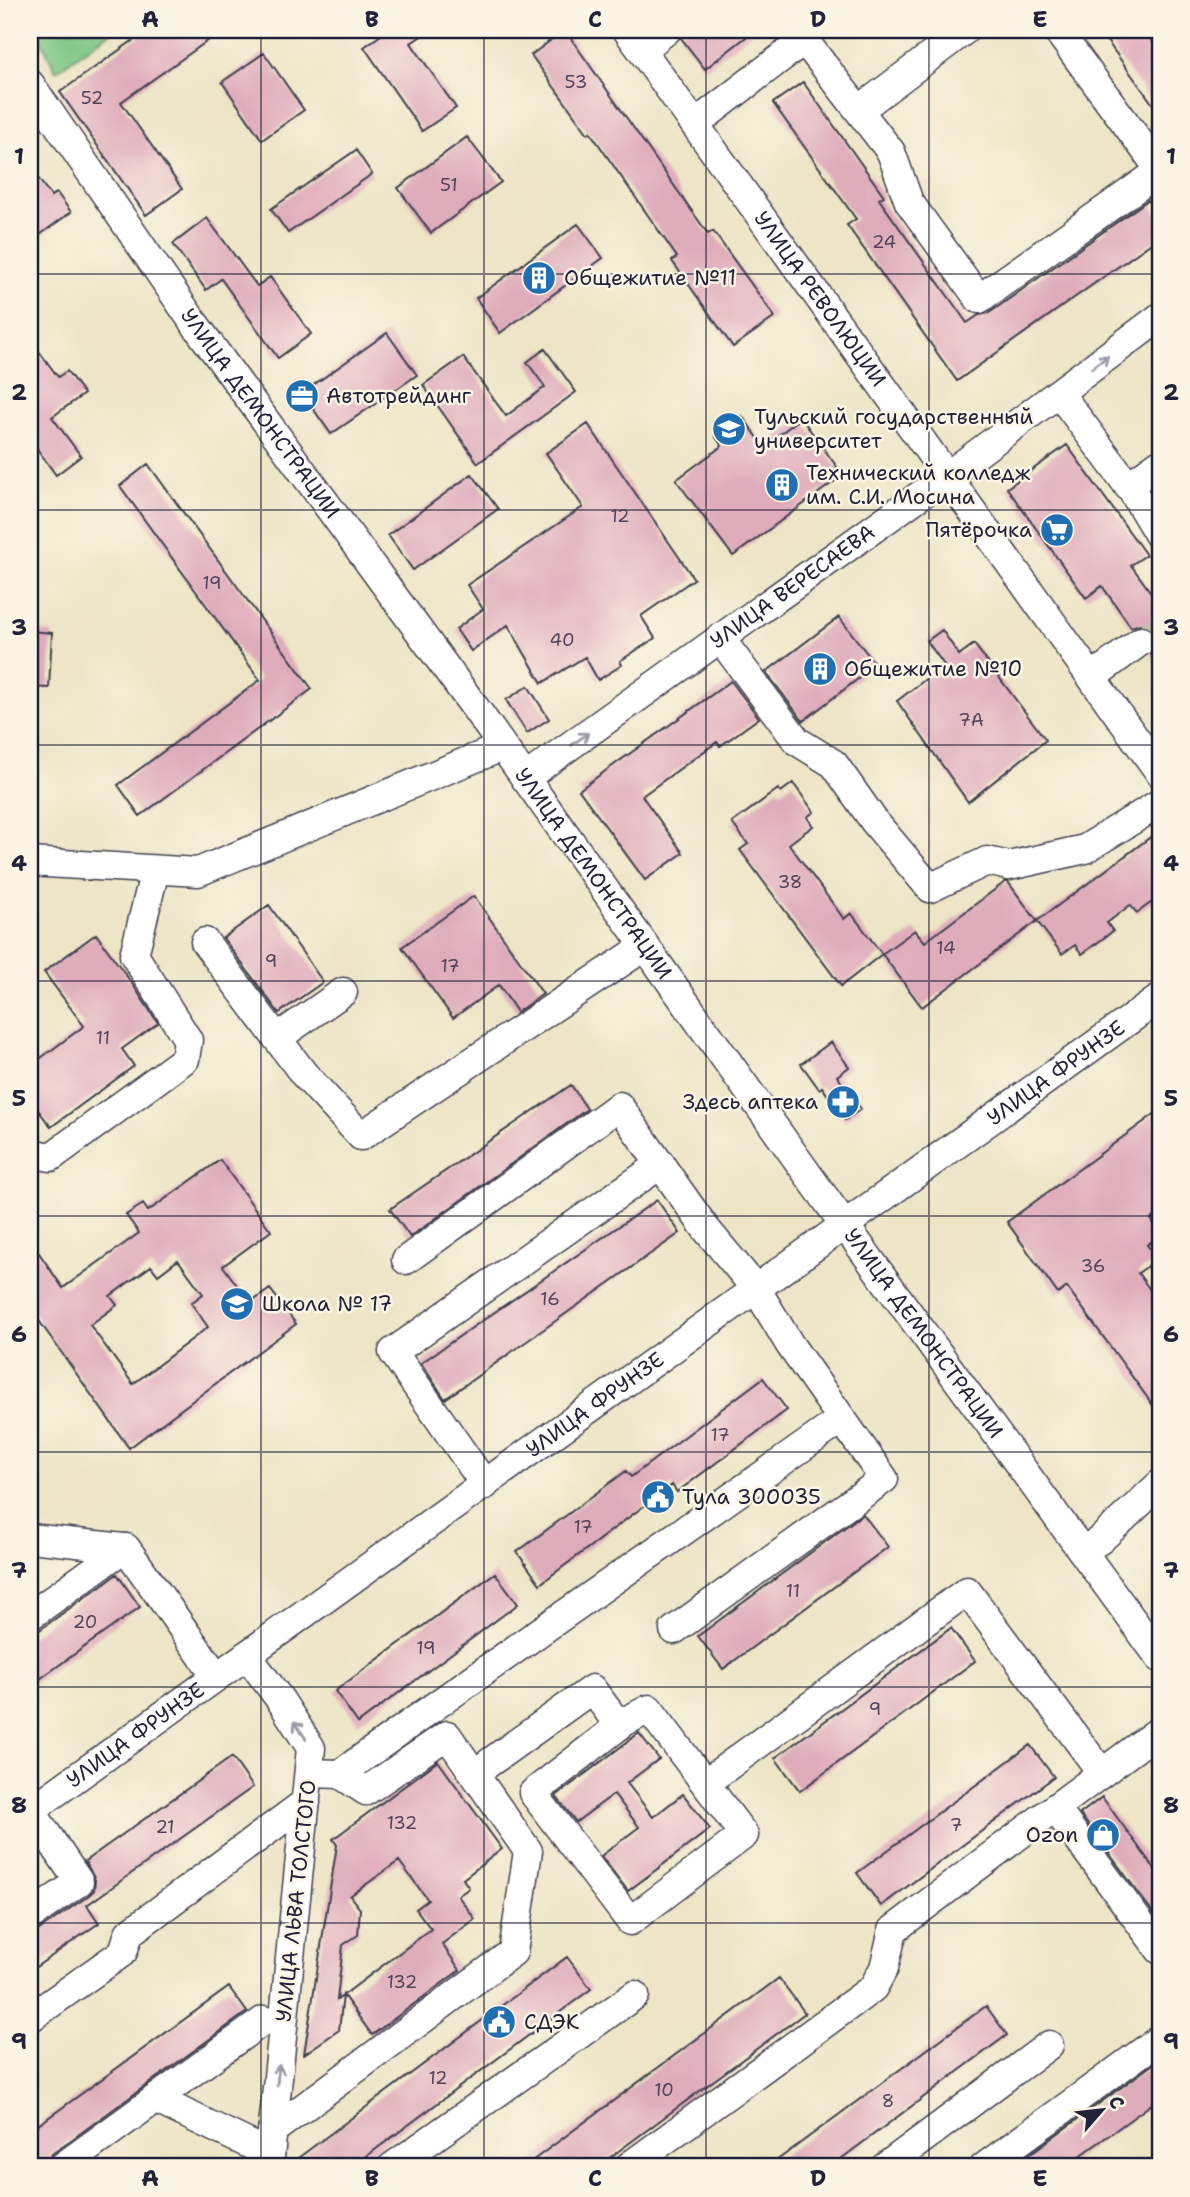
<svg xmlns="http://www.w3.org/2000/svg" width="1190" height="2197" font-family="'Shantell Sans',sans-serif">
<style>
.green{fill:#7bc684;stroke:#4e7460;stroke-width:2}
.building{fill:#dfacbb;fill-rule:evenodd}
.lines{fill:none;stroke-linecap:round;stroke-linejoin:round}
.minor-tunnel{stroke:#c4beaa;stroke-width:28;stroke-dasharray:28 14;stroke-linecap:butt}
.minor-casing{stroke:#403f50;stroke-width:31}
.minor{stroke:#fff;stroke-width:28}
.oneway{stroke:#9c9ca7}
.grid{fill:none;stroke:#22223b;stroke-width:2;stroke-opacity:0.55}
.labels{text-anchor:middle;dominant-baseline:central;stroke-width:5;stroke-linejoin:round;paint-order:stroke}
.number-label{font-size:18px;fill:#51445b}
.poi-label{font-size:21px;fill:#22223b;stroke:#fcf5e5;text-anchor:start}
.street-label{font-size:21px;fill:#22223b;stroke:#fcf5e5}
.neatline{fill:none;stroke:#22223b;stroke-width:2.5}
.grid-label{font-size:23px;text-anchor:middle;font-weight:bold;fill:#22223b}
</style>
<rect width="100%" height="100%" fill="#fcf5e5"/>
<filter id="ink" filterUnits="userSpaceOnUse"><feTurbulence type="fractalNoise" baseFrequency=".0143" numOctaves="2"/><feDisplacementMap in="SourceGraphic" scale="14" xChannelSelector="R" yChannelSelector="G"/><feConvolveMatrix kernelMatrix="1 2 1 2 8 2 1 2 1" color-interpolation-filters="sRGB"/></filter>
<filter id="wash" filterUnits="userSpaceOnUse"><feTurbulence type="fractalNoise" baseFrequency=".00686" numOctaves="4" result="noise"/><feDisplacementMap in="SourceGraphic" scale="28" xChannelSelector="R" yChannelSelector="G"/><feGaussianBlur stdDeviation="1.57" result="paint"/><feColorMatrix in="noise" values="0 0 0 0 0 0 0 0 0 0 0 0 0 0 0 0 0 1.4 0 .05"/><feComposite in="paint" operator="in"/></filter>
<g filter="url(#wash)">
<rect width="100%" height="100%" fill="#ede5c6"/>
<path class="green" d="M36,30H114L56,71Z"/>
<g id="blocks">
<path class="building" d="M148,30H223L121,102L182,189L146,215L60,92Z
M388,30H430L411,43L456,108L422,131L364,47Z
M565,30L708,234L713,231L775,317L733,347L672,261L677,257L590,132L588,134L531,55Z
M683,30H755L705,69L681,38Z
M1099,30H1144L1160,52V114Z
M264,53L304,110L262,140L222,82Z
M803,82L884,196L879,199L967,323L979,315L989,313L1148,200L1160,218V237L957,381L847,225L856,219L773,103Z
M467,137L501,182L431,233L398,188Z
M356,150L372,174L288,233L271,209Z
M30,167L51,196L57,193L71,212L30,242Z
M207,218L257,286L270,277L311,334L278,358L221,279L206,290L173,244Z
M578,224L603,258L500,333L476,298Z
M387,333L417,375L331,434L302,393Z
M30,339L58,377L67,371L84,394L52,417L81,456L56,475L30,439Z
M545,349L576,392L478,463L423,385L463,357L506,416L545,387L527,362Z
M742,416L764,446L801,418L843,475L733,556L676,480L722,446L715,436Z
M588,424L694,579L641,616L655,638L620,661L622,665L598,680L585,657L542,683L508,625L471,651L456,629L483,609L467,585L583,507L546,453Z
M1067,445L1146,555L1131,565L1160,605V667L1151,654L1156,648L1158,640L1154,631L1148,626L1140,624L1131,627L1102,586L1086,598L1007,488Z
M148,464L312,689L140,816L118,785L260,680L120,486Z
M472,474L498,509L413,570L388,535Z
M839,617L876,665L803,721L766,672Z
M942,630L959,655L974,644L1046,740L968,802L897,701L944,665L927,641Z
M30,631L52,633L49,688L30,687Z
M731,681L759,718L720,746L717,742L642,796L683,853L645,880L579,790Z
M528,686L549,719L527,733L506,700Z
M793,783L814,812L807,817L813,826L789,844L844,919L851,913L882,954L841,986L740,850L748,844L732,823L778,789L781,792Z
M1152,836L1160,847V896L1137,913L1130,905L1107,923L1113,931L1082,954L1075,945L1062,954L1037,921Z
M1005,882H1008L1037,921L922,1007L882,954L915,930L925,942Z
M474,896L543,994L517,1012L499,985L453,1018L402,947Z
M269,905L323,982L279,1013L223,938Z
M96,934L131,982L158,1023L122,1049L134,1066L51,1127L30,1099V1066L84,1026L44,972Z
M831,1042L849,1067L837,1076L861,1109L845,1120L822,1087L819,1089L801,1064Z
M571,1085L587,1109L410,1237L390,1209Z
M1160,1110V1212L1151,1219L1160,1235L1147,1245L1158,1259L1138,1273L1160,1304V1415L1067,1287L1058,1294L1007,1222Z
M220,1160L271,1231L223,1266L250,1303L270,1289L296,1324L129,1448L30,1308V1260L39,1253L63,1288L139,1233L126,1215L143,1204L148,1211ZM178,1260L203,1294L191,1303L208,1327L133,1384L90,1325L117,1305L110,1296L151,1266L158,1275Z
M657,1200L680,1233L445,1399L421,1363Z
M763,1378L787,1410L677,1492L672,1485L540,1584L517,1552L626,1471L631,1477Z
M863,1514L888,1547L723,1669L698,1636Z
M495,1573L518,1604L358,1723L335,1691Z
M117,1574L140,1607L30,1686V1637Z
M951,1628L975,1661L800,1791L775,1758Z
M639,1733L659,1759L627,1783L653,1817L683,1794L710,1829L628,1891L601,1856L639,1827L614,1794L576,1822L556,1796Z
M1030,1745L1054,1777L881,1906L857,1873Z
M232,1757L253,1787L87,1905L99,1923L30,1971V1932L39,1930L88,1896L94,1890L95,1880L85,1861Z
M438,1761L502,1849L463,1879L469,1888L458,1896L475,1919L442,1944L460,1970L372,2035L343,1995L339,2030L304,2054L337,1845L333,1839ZM399,1861L428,1900L416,1909L431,1929L337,2000L343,1945L358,1935L360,1909L350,1896Z
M1102,1797L1160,1876V1922L1080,1814Z
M567,1957L591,1989L352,2167H286Z
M779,1978L805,2013L597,2167H524Z
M229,1987L247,2012L52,2154L43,2167H30V2131Z
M986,2006L1007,2035L830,2167H768Z
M1160,2059V2098L1065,2167H1012Z"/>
</g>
</g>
<g filter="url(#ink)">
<use href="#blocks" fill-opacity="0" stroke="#403f50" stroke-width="2"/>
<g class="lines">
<path class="minor-tunnel" d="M1141,641L1160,628"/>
<g class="minor-casing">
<g id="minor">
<path id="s1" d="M627,30L1160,773"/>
<path d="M1057,30L1160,170"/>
<path d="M642,50L667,30"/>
<path id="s2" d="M30,84L192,320L476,709L809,1176L1160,1658"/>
<path d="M859,110L965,30"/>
<path d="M695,124L804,40L891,152L909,202L979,299L1160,171"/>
<path d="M1059,393L1133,492L1160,537"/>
<path d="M1128,486L1160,463"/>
<path d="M720,638L797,741L834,764L874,821L930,888L987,861L1009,866L1085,849L1160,803"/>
<path d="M1092,677L1141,641"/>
<path id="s3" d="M525,778L947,476L1160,317"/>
<path d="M30,862L198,872L502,747"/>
<path d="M205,942L303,1073L361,1136L644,947"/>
<path d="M277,1038L343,992"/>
<path d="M30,1153L51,1157L185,1059L188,1040L134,955L155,870"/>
<path d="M485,1485L393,1352L661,1164"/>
<path d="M30,1538L124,1548"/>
<path d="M1083,1551L1100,1540L1160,1484"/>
<path d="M30,1616L124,1548H126L216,1676"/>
<path d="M674,1630L884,1479L842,1419"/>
<path d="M247,1655L281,1701L311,1748L269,2167"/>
<path d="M1160,1730L1055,1808L1160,1950"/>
<path d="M475,1773L592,1689L612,1716L624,1722L649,1709L744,1835L630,1921L533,1793L624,1722"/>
<path d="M340,1774C506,1654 675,1538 842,1419L790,1345L757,1290L706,1229L619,1106L406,1260"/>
<path d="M705,1783L967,1591L1102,1773"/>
<path d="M30,1809L79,1882L30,1916"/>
<path id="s4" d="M30,1811L1160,998"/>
<path d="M30,2018L123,1952L129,1933L306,1802"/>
<path d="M155,2099L270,2154"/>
<path d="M272,2131L513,1952L528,1851L447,1735L366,1791L340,1774L309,1773"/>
<path d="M62,2167L264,2020"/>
<path d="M392,2167L635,1995"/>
<path d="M628,2167L873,1988L884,1968L893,1930L1055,1808"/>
<path d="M885,2167L1049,2045"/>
<path d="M984,2167L1160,2039"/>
</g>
</g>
<use href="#minor" class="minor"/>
</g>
<defs><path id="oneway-shaft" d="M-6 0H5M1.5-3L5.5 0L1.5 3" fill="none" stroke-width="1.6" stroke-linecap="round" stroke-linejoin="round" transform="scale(1.75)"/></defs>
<g class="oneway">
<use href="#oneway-shaft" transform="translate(1100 362) rotate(-37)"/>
<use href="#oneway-shaft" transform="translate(580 739) rotate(-36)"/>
<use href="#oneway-shaft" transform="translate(300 1730) rotate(-123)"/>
<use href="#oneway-shaft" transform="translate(278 2075) rotate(-84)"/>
</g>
</g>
<path class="grid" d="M261,30V2167M484,30V2167M706,30V2167M929,30V2167M30,274H1160M30,510H1160M30,745H1160M30,981H1160M30,1216H1160M30,1452H1160M30,1687H1160M30,1923H1160"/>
<defs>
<g id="building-disc" transform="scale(1.75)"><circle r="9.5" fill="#1f6fb2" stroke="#fcf5e5"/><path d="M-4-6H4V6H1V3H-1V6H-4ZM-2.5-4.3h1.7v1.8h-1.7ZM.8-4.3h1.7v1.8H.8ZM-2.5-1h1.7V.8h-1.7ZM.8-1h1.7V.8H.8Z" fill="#fff"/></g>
<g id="office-disc" transform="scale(1.75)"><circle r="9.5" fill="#1f6fb2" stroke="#fcf5e5"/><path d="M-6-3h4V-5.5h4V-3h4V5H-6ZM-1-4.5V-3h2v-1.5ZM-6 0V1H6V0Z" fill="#fff"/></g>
<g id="university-disc" transform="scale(1.75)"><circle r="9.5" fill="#1f6fb2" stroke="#fcf5e5"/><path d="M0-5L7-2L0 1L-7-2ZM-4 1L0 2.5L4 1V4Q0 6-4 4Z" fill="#fff"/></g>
<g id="supermarket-disc" transform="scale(1.75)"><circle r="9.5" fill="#1f6fb2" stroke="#fcf5e5"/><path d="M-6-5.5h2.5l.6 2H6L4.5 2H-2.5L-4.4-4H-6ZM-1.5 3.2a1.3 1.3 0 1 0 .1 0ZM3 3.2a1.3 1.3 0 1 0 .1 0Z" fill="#fff"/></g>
<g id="pharmacy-disc" transform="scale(1.75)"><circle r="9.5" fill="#1f6fb2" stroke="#fcf5e5"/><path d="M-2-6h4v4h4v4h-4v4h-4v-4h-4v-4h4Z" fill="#fff"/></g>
<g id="school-disc" transform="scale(1.75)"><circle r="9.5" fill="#1f6fb2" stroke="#fcf5e5"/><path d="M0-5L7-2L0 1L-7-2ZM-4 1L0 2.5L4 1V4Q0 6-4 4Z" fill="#fff"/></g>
<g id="civic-disc" transform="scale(1.75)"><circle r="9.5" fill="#1f6fb2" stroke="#fcf5e5"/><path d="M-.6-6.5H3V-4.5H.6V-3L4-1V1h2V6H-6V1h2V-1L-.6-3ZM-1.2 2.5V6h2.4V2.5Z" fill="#fff"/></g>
<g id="shop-disc" transform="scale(1.75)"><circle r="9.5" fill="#1f6fb2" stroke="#fcf5e5"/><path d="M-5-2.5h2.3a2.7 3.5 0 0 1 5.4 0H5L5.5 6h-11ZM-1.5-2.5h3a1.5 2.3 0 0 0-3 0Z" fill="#fff"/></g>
</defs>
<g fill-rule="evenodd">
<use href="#building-disc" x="539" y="278"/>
<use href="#office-disc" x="302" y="396"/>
<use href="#university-disc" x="729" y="429"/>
<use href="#building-disc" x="782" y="485"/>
<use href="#supermarket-disc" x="1057" y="530"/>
<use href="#building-disc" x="820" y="669"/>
<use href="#pharmacy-disc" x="843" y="1102"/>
<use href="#school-disc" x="237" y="1304"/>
<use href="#civic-disc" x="658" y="1497"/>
<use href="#shop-disc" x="1103" y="1835"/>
<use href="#civic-disc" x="499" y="2022"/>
</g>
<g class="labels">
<g class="number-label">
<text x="576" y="82">53</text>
<text x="92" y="98">52</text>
<text x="449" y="185">51</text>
<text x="884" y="242">24</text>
<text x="620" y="516">12</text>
<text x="212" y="583">19</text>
<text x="562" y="640">40</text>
<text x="971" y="720">7А</text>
<text x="790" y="882">38</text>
<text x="946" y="948">14</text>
<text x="271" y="961">9</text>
<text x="450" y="966">17</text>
<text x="103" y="1038">11</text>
<text x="1093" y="1266">36</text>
<text x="550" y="1299">16</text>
<text x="720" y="1435">17</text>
<text x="583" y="1527">17</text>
<text x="793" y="1591">11</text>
<text x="85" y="1622">20</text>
<text x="426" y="1648">19</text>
<text x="875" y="1709">9</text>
<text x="402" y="1823">132</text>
<text x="956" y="1825">7</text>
<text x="165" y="1827">21</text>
<text x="402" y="1982">132</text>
<text x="438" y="2078">12</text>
<text x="664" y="2090">10</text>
<text x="888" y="2101">8</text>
</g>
<g class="poi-label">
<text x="564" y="278">Общежитие №11</text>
<text x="326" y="396">Автотрейдинг</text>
<text x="754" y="417">Тульский государственный<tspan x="754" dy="24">университет</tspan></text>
<text x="806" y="473">Технический колледж<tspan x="806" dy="24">им. С.И. Мосина</tspan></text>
<text x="1032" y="530" text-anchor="end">Пятёрочка</text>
<text x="844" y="669">Общежитие №10</text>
<text x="818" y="1102" text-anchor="end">Здесь аптека</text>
<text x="262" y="1304">Школа № 17</text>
<text x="682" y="1497">Тула 300035</text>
<text x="1078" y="1835" text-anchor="end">Ozon</text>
<text x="524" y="2022">СДЭК</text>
</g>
<g class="street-label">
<text stroke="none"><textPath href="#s1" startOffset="331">УЛИЦА РЕВОЛЮЦИИ</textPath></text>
<text stroke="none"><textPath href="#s2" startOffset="402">УЛИЦА ДЕМОНСТРАЦИИ</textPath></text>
<text stroke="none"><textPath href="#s3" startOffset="329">УЛИЦА ВЕРЕСАЕВА</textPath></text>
<text stroke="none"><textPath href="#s2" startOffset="970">УЛИЦА ДЕМОНСТРАЦИИ</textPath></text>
<text stroke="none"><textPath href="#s4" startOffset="1264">УЛИЦА ФРУНЗЕ</textPath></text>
<text stroke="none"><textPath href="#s2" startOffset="1536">УЛИЦА ДЕМОНСТРАЦИИ</textPath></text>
<text stroke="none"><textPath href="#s4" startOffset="696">УЛИЦА ФРУНЗЕ</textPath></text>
<text stroke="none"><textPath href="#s4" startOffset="130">УЛИЦА ФРУНЗЕ</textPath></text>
<text transform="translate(296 1901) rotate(-84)">УЛИЦА ЛЬВА ТОЛСТОГО</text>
</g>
</g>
<rect width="1190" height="2197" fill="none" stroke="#fcf5e5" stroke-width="77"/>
<g transform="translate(1102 2110) rotate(62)" stroke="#fcf5e5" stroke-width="5" paint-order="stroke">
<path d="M0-5L12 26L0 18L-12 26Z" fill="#22223b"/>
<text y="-10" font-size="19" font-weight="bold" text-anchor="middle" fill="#22223b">С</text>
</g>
<rect x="38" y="38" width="1114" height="2120" class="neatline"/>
<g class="grid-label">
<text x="150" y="27">A</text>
<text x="372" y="27">B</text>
<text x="595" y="27">C</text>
<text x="818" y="27">D</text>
<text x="1040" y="27">E</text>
<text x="19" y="164">1</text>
<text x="1171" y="164">1</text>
<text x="19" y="400">2</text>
<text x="1171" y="400">2</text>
<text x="19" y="635">3</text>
<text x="1171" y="635">3</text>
<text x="19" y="871">4</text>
<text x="1171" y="871">4</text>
<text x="19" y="1106">5</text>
<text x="1171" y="1106">5</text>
<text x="19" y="1342">6</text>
<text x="1171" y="1342">6</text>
<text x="19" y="1578">7</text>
<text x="1171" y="1578">7</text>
<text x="19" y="1813">8</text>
<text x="1171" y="1813">8</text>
<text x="19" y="2049">9</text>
<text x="1171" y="2049">9</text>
<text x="150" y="2186">A</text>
<text x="372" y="2186">B</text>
<text x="595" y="2186">C</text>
<text x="818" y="2186">D</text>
<text x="1040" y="2186">E</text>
</g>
</svg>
